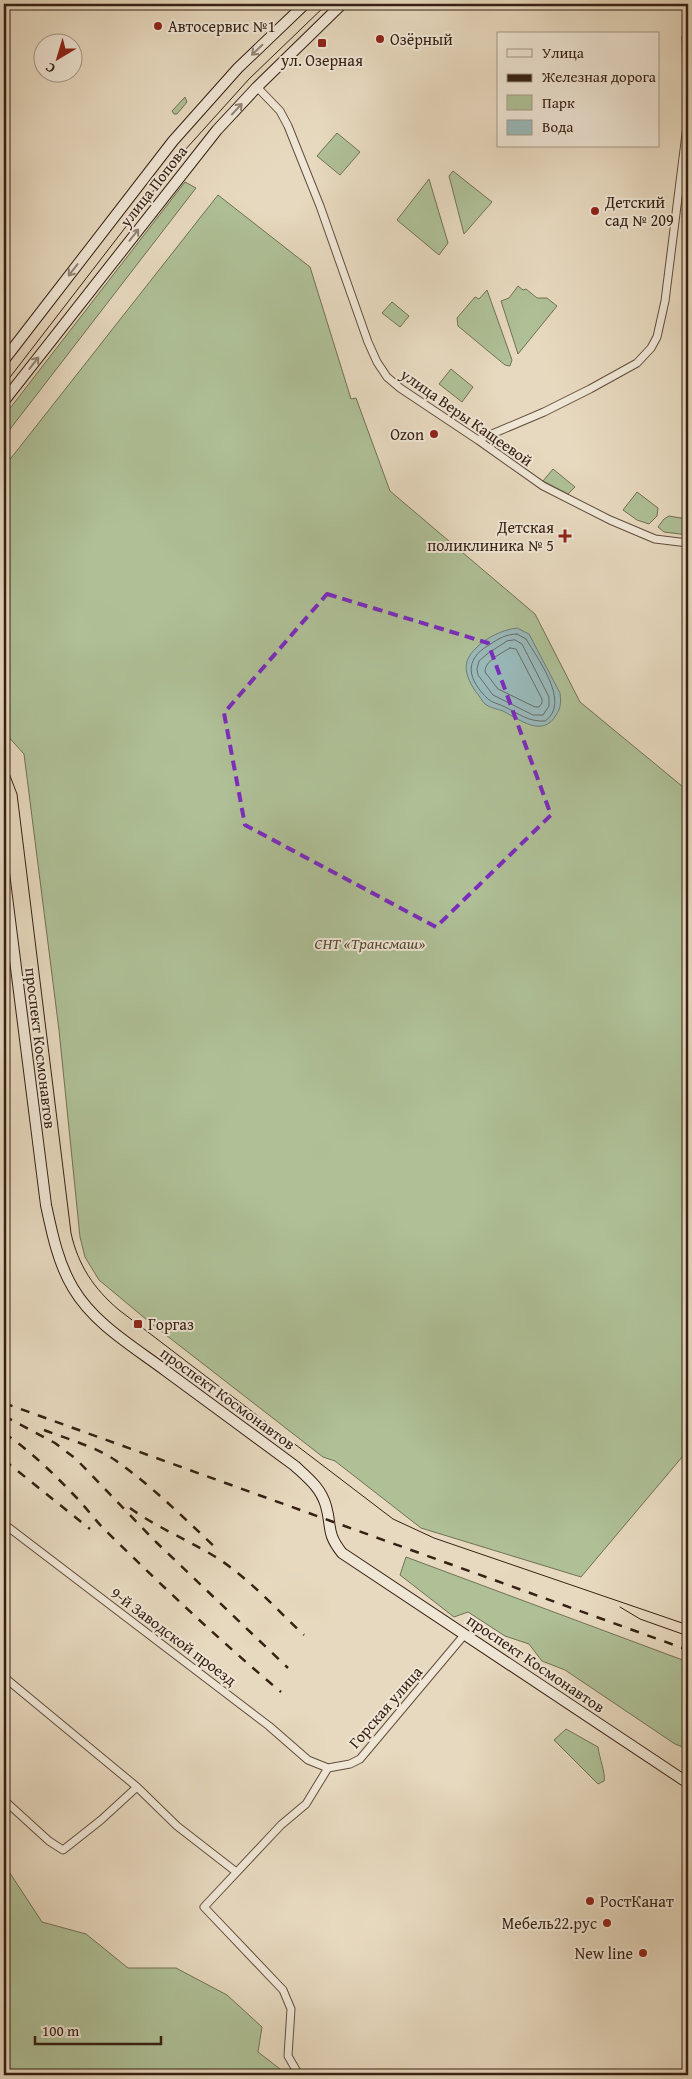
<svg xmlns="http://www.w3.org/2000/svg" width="692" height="2079" font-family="'Gentium Book Plus',serif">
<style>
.green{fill:#afc097;stroke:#727055}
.water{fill:#99b9ba;stroke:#717c77}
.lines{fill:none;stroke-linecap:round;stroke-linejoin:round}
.shore{stroke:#686c66;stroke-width:1}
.street-casing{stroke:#624e3e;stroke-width:9}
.secondary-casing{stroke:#362013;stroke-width:12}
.street{stroke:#efe6d5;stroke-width:7}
.secondary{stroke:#efe6d5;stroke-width:10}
.tram{stroke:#362013;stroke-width:1}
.rail{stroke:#362013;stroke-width:2.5;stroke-dasharray:9 9;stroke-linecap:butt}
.oneway{stroke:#928374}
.marked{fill:none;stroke:#7b2cbf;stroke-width:4;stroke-dasharray:10 6;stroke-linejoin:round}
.poi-dot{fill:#8f2418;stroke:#efe6d5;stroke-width:2}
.labels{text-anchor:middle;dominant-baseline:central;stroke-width:4;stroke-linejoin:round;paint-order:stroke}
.poi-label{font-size:16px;fill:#362013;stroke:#efe6d5;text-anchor:start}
.street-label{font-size:16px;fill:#362013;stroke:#efe6d5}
.park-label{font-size:16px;font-style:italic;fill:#544834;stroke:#efe6d5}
</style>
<rect width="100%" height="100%" fill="#e7d9bf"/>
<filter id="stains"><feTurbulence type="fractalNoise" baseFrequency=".004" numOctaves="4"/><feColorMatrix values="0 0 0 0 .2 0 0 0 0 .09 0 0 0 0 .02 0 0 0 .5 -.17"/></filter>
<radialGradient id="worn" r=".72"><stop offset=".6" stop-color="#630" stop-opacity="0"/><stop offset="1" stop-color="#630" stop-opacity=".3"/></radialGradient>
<path class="green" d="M185,97L187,102L177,114H174L172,111Z
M337,133L360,152L340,175L317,156Z
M453,171L492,202L464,234L449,176Z
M429,179L448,243L439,255L397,220Z
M185,182L196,188L4,437V416Z
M218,195L310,267L351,399L356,398L390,491L535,614L580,702L688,791V1450L581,1577L421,1528L335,1461L323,1457L153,1325L99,1280L85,1257L80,1237L59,1030L24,754L4,732V467Z
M518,286L523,290L526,289L537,298H547L557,306L518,354L501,301L509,298Z
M487,290L512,360L510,366L505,365L458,326L457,318L475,297L479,299Z
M392,302L409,316L400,327L382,313Z
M451,369L473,387L462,402L439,384Z
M553,469L575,487L568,494L543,481Z
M637,492L658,508L657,516L649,524L637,520L623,510Z
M669,516L681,518L688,516V535L664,532L658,527L664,519Z
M406,1557L688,1662V1749L675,1744L565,1670L542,1661L529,1644L505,1636L468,1612L454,1617L400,1575Z
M566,1729L598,1747C599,1757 606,1774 604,1781L598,1784L554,1740Z
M4,1864L42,1922L86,1934L128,1968H176L227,1995L262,2027L258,2052L288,2075H4Z"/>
<path class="water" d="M517,628L529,634L560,693C561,702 561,708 556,715C543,738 520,720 503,711C498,709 490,708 485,704C482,701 479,695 476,692C465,676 461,662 476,648C487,637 502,630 517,628Z"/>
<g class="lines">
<path class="shore" d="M517,634L526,639C538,659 571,703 545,721C529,722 519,714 505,707C500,704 492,703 488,699C468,680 463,660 489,645C498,639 506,634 517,634Z
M515,640L522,644L549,697V706L543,715H533L493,695L478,675L477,669L479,661L487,654L507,641Z
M510,648L516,649L542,699V703L539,707H535L498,689L485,672C485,660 501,654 510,648Z"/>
<g class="street-casing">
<path id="street" d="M257,87L280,111L288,126L320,206L368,342L377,362L387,377L400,388L478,440L543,486L610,520L655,539L688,543
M478,440L544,412L590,389L637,363L651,348L657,337L665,301L688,118L686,38L688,29
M4,1524L269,1726L308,1760L328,1768
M4,1677L137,1787L177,1826L235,1871
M328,1768L350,1764L360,1759L465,1634
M4,1800L49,1841L63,1850L101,1820L137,1787
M299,2075L288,2056L291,2009L283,1990L204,1907L281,1825L306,1804L328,1768"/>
</g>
<g class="secondary-casing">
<path id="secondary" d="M4,360L173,141L238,68L305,4
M4,401L217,130L257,87L342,4
M4,873L46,1205C52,1233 58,1263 73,1288C94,1324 134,1347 166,1371C209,1403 252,1434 295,1466C308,1478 321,1488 326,1506C332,1527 326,1533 342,1553L688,1783"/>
</g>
<use href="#street" class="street"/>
<use href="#secondary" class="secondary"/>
<path class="tram" d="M4,385L185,150L249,79L327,4
M4,760L17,794L71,1233C78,1265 94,1289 119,1310L393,1519L434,1538L688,1625
M620,1607L640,1619L688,1636"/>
<path class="rail" d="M4,1403L688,1650
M4,1416L55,1443L76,1459L156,1542L288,1668
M44,1430C67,1439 94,1446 115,1460C152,1486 184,1518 217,1549
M4,1433C29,1450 51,1471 72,1493C83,1504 92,1516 102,1527C160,1584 219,1640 281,1692
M4,1460L90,1529
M130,1508C156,1527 186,1539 214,1556C248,1577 275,1608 304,1635"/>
</g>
<defs><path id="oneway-shaft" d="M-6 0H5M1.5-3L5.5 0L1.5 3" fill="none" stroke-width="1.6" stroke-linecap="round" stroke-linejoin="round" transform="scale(1.25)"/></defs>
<g class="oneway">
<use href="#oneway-shaft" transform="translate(257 50) rotate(136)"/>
<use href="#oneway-shaft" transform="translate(237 109) rotate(-47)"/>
<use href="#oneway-shaft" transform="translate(134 235) rotate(-52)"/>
<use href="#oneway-shaft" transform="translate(73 270) rotate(128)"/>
<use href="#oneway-shaft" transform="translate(34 363) rotate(-52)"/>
</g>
<path class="marked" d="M327,594L488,643L551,815L436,927L245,825L224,713Z"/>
<g class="poi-dot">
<circle cx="158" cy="26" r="5"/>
<circle cx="380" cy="39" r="5"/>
<rect x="317" y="38" width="10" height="10" rx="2.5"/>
<circle cx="595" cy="211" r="5"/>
<circle cx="434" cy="434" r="5"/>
<path d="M562.5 528.5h5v5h5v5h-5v5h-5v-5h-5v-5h5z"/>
<rect x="133" y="1319" width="10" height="10" rx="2.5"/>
<circle cx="590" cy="1901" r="5"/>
<circle cx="607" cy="1923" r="5"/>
<circle cx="643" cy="1953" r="5"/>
</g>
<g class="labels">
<g class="poi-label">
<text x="168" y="26">Автосервис №1</text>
<text x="390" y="39">Озёрный</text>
<text x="322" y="60" text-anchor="middle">ул. Озерная</text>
<text x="605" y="202">Детский<tspan x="605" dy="18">сад № 209</tspan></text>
<text x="424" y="434" text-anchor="end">Ozon</text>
<text x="554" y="527" text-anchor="end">Детская<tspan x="554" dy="18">поликлиника № 5</tspan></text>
<text x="148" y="1324">Горгаз</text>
<text x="600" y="1901">РостКанат</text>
<text x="597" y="1923" text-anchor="end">Мебель22.рус</text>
<text x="633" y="1953" text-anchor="end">New line</text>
</g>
<g class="street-label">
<text transform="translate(153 186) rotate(-52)">улица Попова</text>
<text transform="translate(467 417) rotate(35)">улица Веры Кащеевой</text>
<text transform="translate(41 1048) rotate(83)">проспект Космонавтов</text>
<text transform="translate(228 1398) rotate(36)">проспект Космонавтов</text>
<text transform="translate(174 1636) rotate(37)">9-й Заводской проезд</text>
<text transform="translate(536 1663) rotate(34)">проспект Космонавтов</text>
<text transform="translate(385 1707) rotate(-49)">Горская улица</text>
</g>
<g class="park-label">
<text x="370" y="943">СНТ «Трансмаш»</text>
</g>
</g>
<rect width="692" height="2079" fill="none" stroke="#e7d9bf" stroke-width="20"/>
<rect x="5" y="5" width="682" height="2069" fill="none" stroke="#362013" stroke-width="2.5"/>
<rect x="10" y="10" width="672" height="2059" fill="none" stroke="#362013"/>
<rect x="497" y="32" width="162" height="115" fill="#efe6d5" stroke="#a59787"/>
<rect x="507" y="49" width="25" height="8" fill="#efe6d5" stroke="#a59787"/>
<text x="542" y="58" font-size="15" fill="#362013">Улица</text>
<rect x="507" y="74" width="25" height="8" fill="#362013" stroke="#a59787"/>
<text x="542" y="82" font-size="15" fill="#362013">Железная дорога</text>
<rect x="507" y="95" width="25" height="15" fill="#afc097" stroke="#a59787"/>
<text x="542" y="108" font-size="15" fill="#362013">Парк</text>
<rect x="507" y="120" width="25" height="15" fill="#99b9ba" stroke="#a59787"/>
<text x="542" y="132" font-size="15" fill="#362013">Вода</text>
<g transform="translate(58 58) rotate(218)"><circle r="24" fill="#efe6d5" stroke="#a59787"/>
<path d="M0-4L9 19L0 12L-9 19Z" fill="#8f2418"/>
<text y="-8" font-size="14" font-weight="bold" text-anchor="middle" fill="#362013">С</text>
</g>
<path d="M35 2036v8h126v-8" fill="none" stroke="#362013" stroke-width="2.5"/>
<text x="42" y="2036" font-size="15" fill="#362013" stroke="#efe6d5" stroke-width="4" paint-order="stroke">100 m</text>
<rect width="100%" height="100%" filter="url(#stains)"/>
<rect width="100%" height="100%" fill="url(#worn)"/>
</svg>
